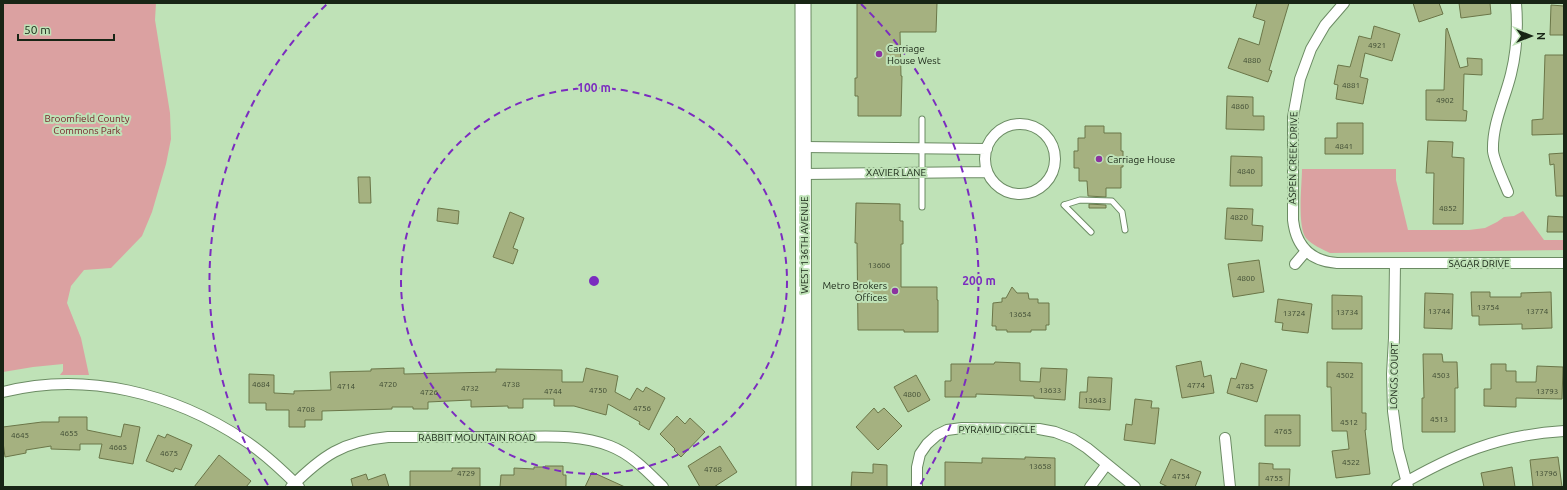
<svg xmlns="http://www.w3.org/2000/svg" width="1567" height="490" font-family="Ubuntu,sans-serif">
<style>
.green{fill:#dba1a1}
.building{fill:#a5b180;stroke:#6b7648}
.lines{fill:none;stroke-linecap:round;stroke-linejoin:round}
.lane-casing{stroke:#6b8b63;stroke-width:7}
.street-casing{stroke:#6b8b63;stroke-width:12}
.secondary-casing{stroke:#6b8b63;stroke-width:17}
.lane{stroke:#fff;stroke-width:5}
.street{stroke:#fff;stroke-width:10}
.secondary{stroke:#fff;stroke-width:15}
.ring{fill:none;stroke:#7b2cbf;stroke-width:2;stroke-dasharray:7 5}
.poi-dot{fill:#8c33a0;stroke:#bfe2b7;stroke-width:1.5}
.labels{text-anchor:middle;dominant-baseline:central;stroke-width:4;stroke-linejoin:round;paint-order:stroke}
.number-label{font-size:8px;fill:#3b4830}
.poi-label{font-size:10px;fill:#182515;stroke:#bfe2b7;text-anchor:start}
.park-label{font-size:10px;fill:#76252b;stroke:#bfe2b7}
.street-label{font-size:10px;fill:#182515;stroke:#bfe2b7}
.centre{fill:#7b2cbf;stroke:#bfe2b7;stroke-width:2}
.ring-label{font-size:12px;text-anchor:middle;font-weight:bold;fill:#7b2cbf;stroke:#bfe2b7;stroke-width:4;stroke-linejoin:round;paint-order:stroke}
</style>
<rect width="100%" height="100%" fill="#bfe2b7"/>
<path class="green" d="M3,3H156L155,20L170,113L171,139L166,164L152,212L142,236L111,268L84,270L71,286L67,303L81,338L89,375H60L63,371V364L33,367L3,372Z
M1302,169H1396V180L1408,230H1469L1485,228L1497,222L1504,217L1514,216L1523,211L1544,240H1564V250L1330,253C1322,249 1312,245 1306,238C1297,226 1302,184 1302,169Z"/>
<path class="building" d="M857,3H937L936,32H900L901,76H902L901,116H858V96H855V78H857Z
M1257,3H1289L1269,70L1272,71L1268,82L1228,68L1239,38L1259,45L1265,21L1253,17Z
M1413,3H1439L1443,14L1419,22Z
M1459,3H1490L1491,14L1461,18Z
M1551,5L1564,6V35H1550Z
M1374,26L1400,34L1392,61L1365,53L1360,77L1368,79L1363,104L1336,99L1338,85L1334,84L1338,65L1350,67L1359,36L1371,39Z
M1447,28L1460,68L1468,66L1467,58L1482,59V75L1464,74L1463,110L1467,111L1466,121L1426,120V90H1444L1446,29Z
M1545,55H1564V134L1532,135V120L1543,119Z
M1227,96L1253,97V116H1264V130L1226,129Z
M1337,123H1363V154H1325V138H1337Z
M1085,126H1104V133H1121V151H1123V167H1121V188H1106V197L1088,196L1087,181H1079V168H1074V151H1078V138H1085Z
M1428,141L1453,142L1452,157L1464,158L1463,224H1433L1434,173H1426Z
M1564,153V196H1556L1554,164L1550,165L1549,154Z
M1231,156L1262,157V186H1230Z
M358,177H370L371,203H359Z
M856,203L900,204V221H903V244H901V287H937V300H938V332H904V330H858L857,243H855Z
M1089,204L1106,205V208H1089Z
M438,208L459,211L458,224L437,221Z
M1227,208L1253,209L1252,225L1263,226L1262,241L1225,239Z
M510,212L524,218L513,248L518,250L513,264L493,257Z
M1548,216L1564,217V232H1547Z
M1259,260L1264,292L1233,297L1228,264Z
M1012,287L1017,293H1028L1029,299H1038V303H1049V325H1046V330H1031V332H1007V330H996V326H992L993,303L1002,302V298H1006Z
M1471,292H1490V297H1521V293L1551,292L1552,328L1522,329V324L1479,325V316H1472Z
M1425,293L1453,294L1452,329L1424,328Z
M1332,295L1362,296V329H1332Z
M1278,299L1312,304L1308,333L1282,330L1283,323L1275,322Z
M1423,354H1442L1443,362H1457L1458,388H1455V432H1422V398H1424Z
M1201,361L1204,377L1211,375L1214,393L1182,398L1176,366Z
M995,362L1020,363V381L1040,382L1041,368L1067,369L1065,400L1034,398V396L976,394V397H945V381H951V364H994Z
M1327,362L1362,363V413H1366V430H1365L1370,474L1336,478L1332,451L1349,449L1347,431H1332L1331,387H1327Z
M1241,363L1267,370L1257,402L1227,393L1231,378L1236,379Z
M1491,364H1506V371H1516V382H1536L1537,366L1563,367L1562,399L1516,398V407L1484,406V389H1491Z
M404,368V374L496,372V369L562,370V382H583L586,368L618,376L615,392L630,400L637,388L643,392L646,387L665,398L649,430L639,424L640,422L608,404L606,415L574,406H554V399H523V408H508V406L471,407V400L428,402V409H413V407H392V409L322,411V420H305V427H289V410H266V403H249V374L274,375V393L294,394V391L331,390L330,372L371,371V369Z
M916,375L930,400L908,412L894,387Z
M1088,377L1112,378L1110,410L1079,408L1080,392H1087Z
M1135,399L1152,401L1151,408H1159L1155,444L1124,440L1126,424L1132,425Z
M874,408L878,413L884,408L902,426L878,450L856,427Z
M1265,415H1300V446H1265Z
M677,416L685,424L690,418L705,432L681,457L674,450L675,449L660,434Z
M59,417H87V430L121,437L124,424L140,427L133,464L99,458L102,444H80V450L51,449V446L26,450V453L5,457L3,442V427L42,422H59Z
M167,434L192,445L181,470L175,468L173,472L146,461L158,435L165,438Z
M720,446L737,472L714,487H700L688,466Z
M219,455L251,481L246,487H194Z
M1025,457L1055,458V487H945V462L982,463V458L1025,459Z
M1558,457L1562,487H1533L1530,460Z
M1171,459L1201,472L1195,487H1168L1160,483Z
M1259,463L1273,464V469H1290L1289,487H1259Z
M873,464L887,465V487H851L852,472L873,473Z
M545,466H563V475H566V487H500L501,475H514V468L534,469V467H545Z
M1512,467L1515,487H1484L1481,473Z
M452,468H480V487H410V471H452Z
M592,472L625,487H585Z
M366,474L368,480L385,474L389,487H353L351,479Z"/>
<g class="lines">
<g class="lane-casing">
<path id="lane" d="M1064,205L1080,200L1112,201L1122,212L1125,230
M1064,205L1091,232
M922,207V119"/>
</g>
<g class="street-casing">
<path id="street" d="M1344,3L1325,25L1311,49L1300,79L1293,117V220C1296,246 1310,261 1337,263H1564
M985 159a35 35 0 1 1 70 0a35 35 0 1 1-70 0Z
M804,147L987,149
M804,174L987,172
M1508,192C1504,182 1494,161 1493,151C1492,124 1505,99 1511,74C1517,50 1518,27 1516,3
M1395,263L1394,338L1392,374L1393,411L1398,449L1408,487
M1295,264L1306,251
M3,392C86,371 173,393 244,440C264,453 282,470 299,487
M1225,438L1230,487
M291,487C322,456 343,441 388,437C428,437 467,437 507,437C541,437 578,433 610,446C631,454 647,471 663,487
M917,487V467L920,454L927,444L937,435L947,430L962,428L1039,429L1055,432L1073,439L1087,448L1135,487
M1090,487L1107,464
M1397,487C1454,454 1498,435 1564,431"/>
</g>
<g class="secondary-casing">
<path id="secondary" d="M803,3L804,487"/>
</g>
<use href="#lane" class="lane"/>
<use href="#street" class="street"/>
<use href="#secondary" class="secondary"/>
</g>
<g class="ring">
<circle cx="594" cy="281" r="193"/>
<path d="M268 485A385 385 0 0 1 327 4M861 4A385 385 0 0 1 920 485"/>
</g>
<g class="poi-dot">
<circle cx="879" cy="54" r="4"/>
<circle cx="1099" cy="159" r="4"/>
<circle cx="895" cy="291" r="4"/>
</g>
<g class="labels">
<g class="number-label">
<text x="1377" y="45">4921</text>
<text x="1252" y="60">4880</text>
<text x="1351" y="85">4881</text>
<text x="1445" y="100">4902</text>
<text x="1240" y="106">4860</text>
<text x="1344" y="146">4841</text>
<text x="1246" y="171">4840</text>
<text x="1448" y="208">4852</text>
<text x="1239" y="217">4820</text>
<text x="879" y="265">13606</text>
<text x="1246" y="278">4800</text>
<text x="1488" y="307">13754</text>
<text x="1439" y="311">13744</text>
<text x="1537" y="311">13774</text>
<text x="1347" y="312">13734</text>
<text x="1294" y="313">13724</text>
<text x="1020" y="314">13654</text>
<text x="1345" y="375">4502</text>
<text x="1441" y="375">4503</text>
<text x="261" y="384">4684</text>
<text x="388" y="384">4720</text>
<text x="511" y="384">4738</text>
<text x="1196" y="385">4774</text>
<text x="346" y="386">4714</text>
<text x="1245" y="386">4785</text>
<text x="470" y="388">4732</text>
<text x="598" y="390">4750</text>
<text x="1050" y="390">13633</text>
<text x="553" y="391">4744</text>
<text x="1547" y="391">13793</text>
<text x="429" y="392">4726</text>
<text x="912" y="394">4800</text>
<text x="1095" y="400">13643</text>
<text x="642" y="408">4756</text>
<text x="306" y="409">4708</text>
<text x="1439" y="419">4513</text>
<text x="1349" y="422">4512</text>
<text x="1283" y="431">4765</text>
<text x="69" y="433">4655</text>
<text x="20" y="435">4645</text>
<text x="118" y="447">4665</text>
<text x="169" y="453">4675</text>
<text x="1351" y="462">4522</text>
<text x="1040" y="466">13658</text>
<text x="713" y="469">4768</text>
<text x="466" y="473">4729</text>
<text x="1546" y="473">13796</text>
<text x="1181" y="476">4754</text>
<text x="1274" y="478">4755</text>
</g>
<g class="poi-label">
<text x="887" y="48">Carriage<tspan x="887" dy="12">House West</tspan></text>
<text x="1107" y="159">Carriage House</text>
<text x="887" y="285" text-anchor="end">Metro Brokers<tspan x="887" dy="12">Offices</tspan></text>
</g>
<g class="park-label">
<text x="87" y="118">Broomfield County<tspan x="87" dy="12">Commons Park</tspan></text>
</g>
<g class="street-label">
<text transform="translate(1293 158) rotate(-89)">ASPEN CREEK DRIVE</text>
<text x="896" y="172">XAVIER LANE</text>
<text transform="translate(804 245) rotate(-90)">WEST 136TH AVENUE</text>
<text x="1479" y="263">SAGAR DRIVE</text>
<text transform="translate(1394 376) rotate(-89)">LONGS COURT</text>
<text x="997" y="429">PYRAMID CIRCLE</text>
<text x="477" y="437">RABBIT MOUNTAIN ROAD</text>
</g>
</g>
<circle cx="594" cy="281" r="6" class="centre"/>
<g class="ring-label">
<text x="594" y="92">100 m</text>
<text x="979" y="285">200 m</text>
</g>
<rect width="1567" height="490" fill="none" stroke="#182515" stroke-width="8"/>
<g transform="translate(1531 36) rotate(90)" stroke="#bfe2b7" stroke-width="3" paint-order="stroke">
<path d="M0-3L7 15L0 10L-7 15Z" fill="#182515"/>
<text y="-6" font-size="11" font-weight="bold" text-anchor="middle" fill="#182515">N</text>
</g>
<path d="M18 34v6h96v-6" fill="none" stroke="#182515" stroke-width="2"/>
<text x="24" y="34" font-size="12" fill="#182515" stroke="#bfe2b7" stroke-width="3" paint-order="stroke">50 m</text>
</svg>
